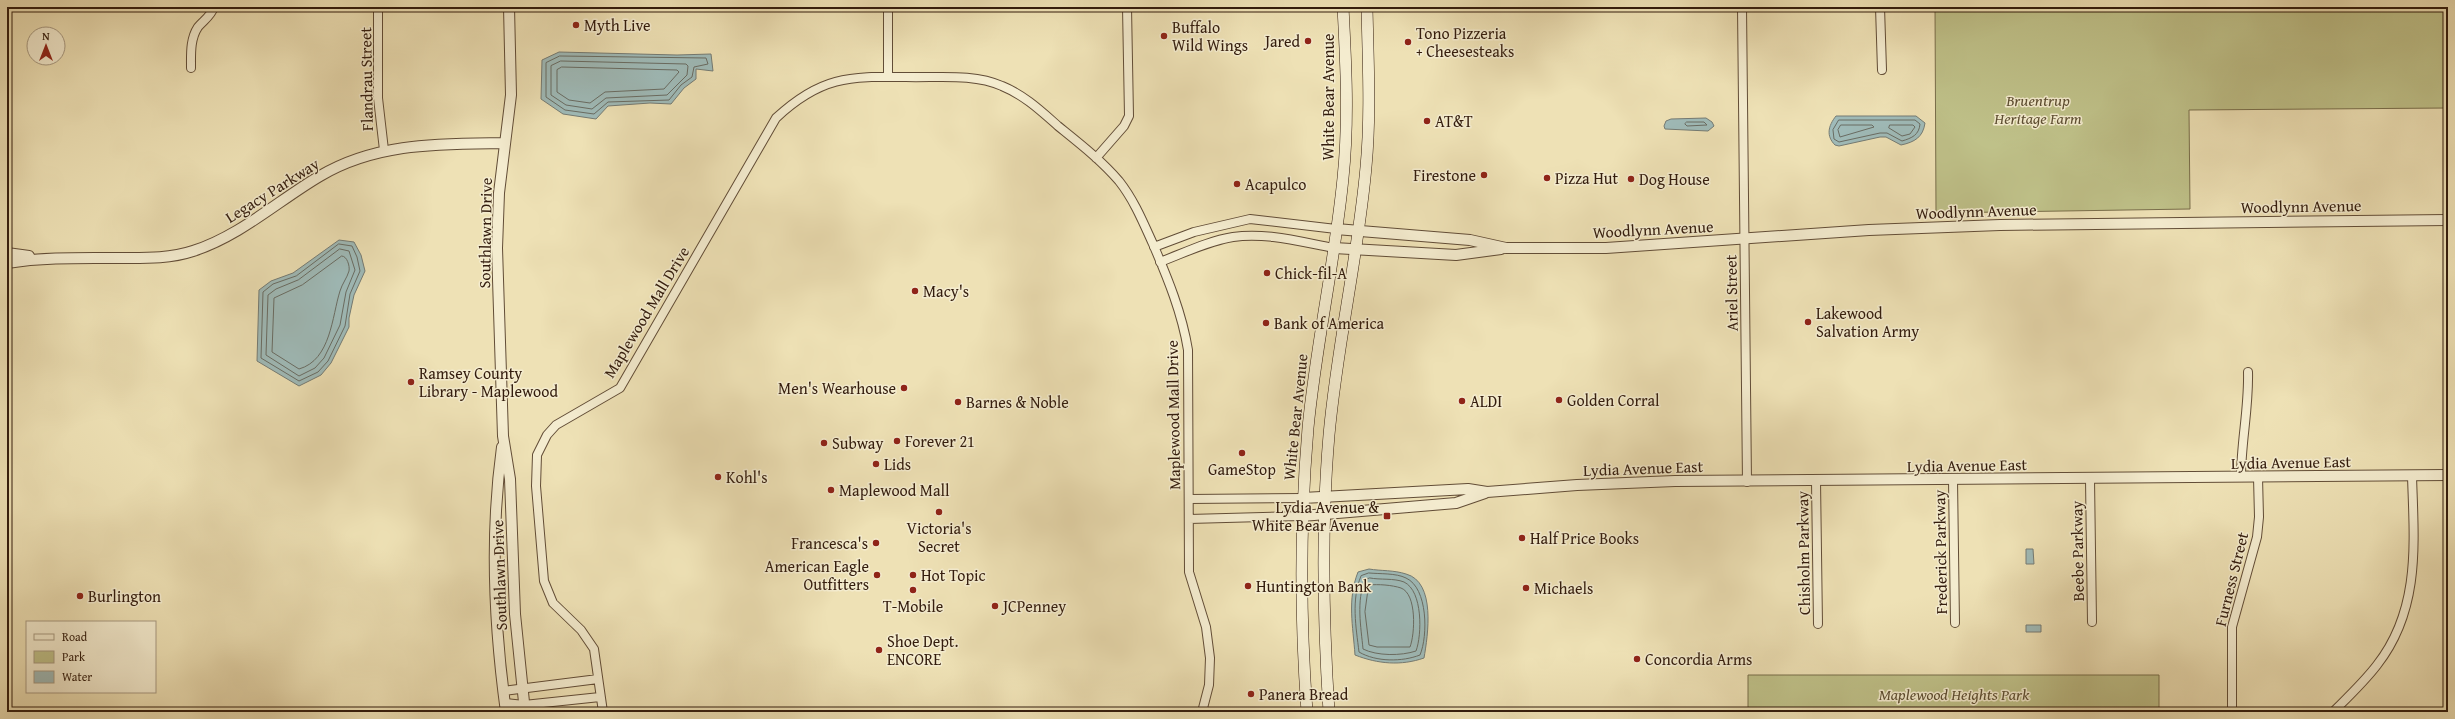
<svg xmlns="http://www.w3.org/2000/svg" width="2455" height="719" font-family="'Gentium Book Plus',serif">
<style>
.green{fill:#bfc189;stroke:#796e4b}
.water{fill:#9fbbb9;stroke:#747b74}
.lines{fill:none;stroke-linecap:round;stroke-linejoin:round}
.shore{stroke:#696c63;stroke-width:1}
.minor-casing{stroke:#624d37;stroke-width:10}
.tertiary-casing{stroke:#624d37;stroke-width:12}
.secondary-casing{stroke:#331c0d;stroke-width:12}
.minor{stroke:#f4eccf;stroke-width:8}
.tertiary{stroke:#f4eccf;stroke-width:10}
.secondary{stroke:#f4eccf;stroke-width:11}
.poi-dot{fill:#8f2418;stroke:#f4eccf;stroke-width:1.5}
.labels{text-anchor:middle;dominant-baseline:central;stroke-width:3;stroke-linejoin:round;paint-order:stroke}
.poi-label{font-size:16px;fill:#331c0d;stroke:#f4eccf;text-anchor:start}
.street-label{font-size:16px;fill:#331c0d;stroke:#f4eccf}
.park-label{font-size:16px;font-style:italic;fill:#5d4e32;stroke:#f4eccf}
</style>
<rect width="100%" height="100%" fill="#eee1b5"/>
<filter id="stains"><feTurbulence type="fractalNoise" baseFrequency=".005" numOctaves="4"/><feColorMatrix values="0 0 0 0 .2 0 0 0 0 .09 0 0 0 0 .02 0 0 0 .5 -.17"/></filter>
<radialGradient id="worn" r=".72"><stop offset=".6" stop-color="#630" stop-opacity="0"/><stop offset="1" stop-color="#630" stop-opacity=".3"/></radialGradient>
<path class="green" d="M1935,7H2448V108L2189,110L2190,209L1936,213Z
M1748,675H2159V712H1748Z"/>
<path class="water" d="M559,52L677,55L711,54L713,71L696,69V79L684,88L671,104L650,103L608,106L596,119L563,114L541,99L542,60Z
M1836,116H1916L1925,123C1923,137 1915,142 1901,145L1886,137H1880L1839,146L1835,145C1826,136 1828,126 1836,116Z
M1706,118L1712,122L1714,126L1708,131L1665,129L1664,126L1666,121L1671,119Z
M339,240L354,242L361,255L365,271L354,295L349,318V327L331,363L321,375L299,386L257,361L259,290L271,281L293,273Z
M2026,549H2033L2034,564H2026Z
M1369,569C1381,571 1394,570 1406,574C1436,582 1428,635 1424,658C1401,666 1378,664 1355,655C1353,626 1347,600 1358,572Z
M2026,625H2041V632H2026Z"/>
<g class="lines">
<path class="shore" d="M560,56L706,58L708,64L694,67L692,77L681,85L669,100L608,102L594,114L565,110L546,97V63Z
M561,61L686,64L688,66L687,75L667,95L606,98L592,109L566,105L551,95V66Z
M562,67L677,70L679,72L664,89L605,92L590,103L569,100L557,92V70Z
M1839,120H1915L1920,124C1919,135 1912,138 1902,141L1887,133H1880L1839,142L1834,139L1833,130Z
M1687,122H1704L1707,125L1687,126L1685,124Z
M1841,125H1872L1874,127L1840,137L1838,130Z
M1890,125H1913L1915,127L1910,134L1902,136L1889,128Z
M339,244L352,246L357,257L360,271L350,294L345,326L328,361L318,372L299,381L261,358L263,292L273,284L296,276Z
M340,249L349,251L355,270L346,292L340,325L324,358L315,368L299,376L266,355L268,295L276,289L298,280Z
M342,256C347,256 350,266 349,271C347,278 342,284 340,291C332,316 331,360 299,369L272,352L274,298L302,285Z
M1369,573C1380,574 1396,573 1406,578C1428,588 1428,636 1420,655C1402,662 1376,662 1359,652C1356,627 1351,600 1361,576Z
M1370,578C1380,580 1394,578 1404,582C1423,591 1422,635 1416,651C1401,656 1377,656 1363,649C1361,627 1356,601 1365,580Z
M1369,585C1378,584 1392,585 1401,588C1417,594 1415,634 1410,647H1377L1369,645L1365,612Z"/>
<g class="minor-casing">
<path id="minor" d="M378,7V98L384,150
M888,7V77
M1742,7L1747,482
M1880,7L1882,70
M191,68C191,54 190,39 198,27C204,20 211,16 214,7
M1096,158L1124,126L1129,116L1127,7
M1154,247L1194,232L1250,219L1336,229
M1160,262C1184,253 1208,241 1233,237C1266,232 1301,242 1334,248
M2241,477C2241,442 2249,408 2248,372
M2090,479L2092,622
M1953,480L1955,623
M1816,481L1818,624
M1189,499L1303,498
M1189,519L1302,516
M503,691L598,679
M505,703L524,705L600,697
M603,712L594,649L581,630L553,603L544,581L536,486L537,455L547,435L556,425L620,388L776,118C820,77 848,76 906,77C937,78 973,73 1002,86C1024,95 1041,111 1058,126C1079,143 1101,160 1119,181C1134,200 1143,222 1153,244C1168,279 1182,313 1188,350L1189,572L1206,627L1210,658L1209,685L1202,712
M2232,712V627L2257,537L2259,517L2258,477
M2333,712C2348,697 2364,682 2377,665C2421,609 2414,542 2412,476"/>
</g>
<g class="tertiary-casing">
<path id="tertiary" d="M509,7L511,95L499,193L497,248L503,436L510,479L515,614L525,712
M1336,229L1470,240L1506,248H1606L1869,230L2000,225L2448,220
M1334,248L1456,255L1501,249
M7,253L29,256
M7,263C44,257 81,258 118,258C144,258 169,259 193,251C240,236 279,200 320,176C377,142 441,144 505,143
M502,447C490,534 494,625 506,712
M1303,498L1468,489L1487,492L1577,485L1675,481L2448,475
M1302,516L1456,503L1485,493"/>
</g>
<g class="secondary-casing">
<path id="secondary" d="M1307,712C1300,617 1300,522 1308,428C1316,344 1335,261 1343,178C1349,121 1346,64 1343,7
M1329,712C1323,619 1321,528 1329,435C1337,345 1358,257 1366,167C1371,114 1368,60 1367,7"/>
</g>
<use href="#minor" class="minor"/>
<use href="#tertiary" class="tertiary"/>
<use href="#secondary" class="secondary"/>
</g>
<g class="poi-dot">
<circle cx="576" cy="25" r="4"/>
<circle cx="1164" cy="36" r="4"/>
<circle cx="1308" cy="41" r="4"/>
<circle cx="1408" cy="42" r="4"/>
<circle cx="1427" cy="121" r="4"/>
<circle cx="1484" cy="175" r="4"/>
<circle cx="1547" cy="178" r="4"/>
<circle cx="1631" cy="179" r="4"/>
<circle cx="1237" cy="184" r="4"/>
<circle cx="1267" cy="273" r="4"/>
<circle cx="915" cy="291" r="4"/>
<circle cx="1808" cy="322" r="4"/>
<circle cx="1266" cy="323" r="4"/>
<circle cx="411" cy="382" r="4"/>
<circle cx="904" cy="388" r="4"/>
<circle cx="1559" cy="400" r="4"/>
<circle cx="1462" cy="401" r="4"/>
<circle cx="958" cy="402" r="4"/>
<circle cx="897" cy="441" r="4"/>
<circle cx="824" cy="443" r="4"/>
<circle cx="1242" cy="453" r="4"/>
<circle cx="876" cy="464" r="4"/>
<circle cx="718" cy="477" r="4"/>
<circle cx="831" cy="490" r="4"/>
<circle cx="939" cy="512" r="4"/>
<rect x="1383" y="512" width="8" height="8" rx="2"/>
<circle cx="1522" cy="538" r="4"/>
<circle cx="876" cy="543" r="4"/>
<circle cx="877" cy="575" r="4"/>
<circle cx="913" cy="575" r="4"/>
<circle cx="1248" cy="586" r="4"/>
<circle cx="1526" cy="588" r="4"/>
<circle cx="913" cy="590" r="4"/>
<circle cx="80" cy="596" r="4"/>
<circle cx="995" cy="606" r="4"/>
<circle cx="879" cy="650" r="4"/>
<circle cx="1637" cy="659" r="4"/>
<circle cx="1251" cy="694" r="4"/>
</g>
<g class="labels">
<g class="poi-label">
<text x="584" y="25">Myth Live</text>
<text x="1172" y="27">Buffalo<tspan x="1172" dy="18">Wild Wings</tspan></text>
<text x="1416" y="33">Tono Pizzeria<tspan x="1416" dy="18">+ Cheesesteaks</tspan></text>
<text x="1300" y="41" text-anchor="end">Jared</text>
<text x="1435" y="121">AT&amp;T</text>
<text x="1476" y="175" text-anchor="end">Firestone</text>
<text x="1555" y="178">Pizza Hut</text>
<text x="1639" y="179">Dog House</text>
<text x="1245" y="184">Acapulco</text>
<text x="1275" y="273">Chick-fil-A</text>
<text x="923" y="291">Macy's</text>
<text x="1816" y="313">Lakewood<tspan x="1816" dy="18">Salvation Army</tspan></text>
<text x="1274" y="323">Bank of America</text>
<text x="419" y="373">Ramsey County<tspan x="419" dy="18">Library - Maplewood</tspan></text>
<text x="896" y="388" text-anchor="end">Men's Wearhouse</text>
<text x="1567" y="400">Golden Corral</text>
<text x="1470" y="401">ALDI</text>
<text x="966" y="402">Barnes &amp; Noble</text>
<text x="905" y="441">Forever 21</text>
<text x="832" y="443">Subway</text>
<text x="884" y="464">Lids</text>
<text x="1242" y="469" text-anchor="middle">GameStop</text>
<text x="726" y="477">Kohl's</text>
<text x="839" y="490">Maplewood Mall</text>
<text x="1379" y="507" text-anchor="end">Lydia Avenue &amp;<tspan x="1379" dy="18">White Bear Avenue</tspan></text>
<text x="939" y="528" text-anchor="middle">Victoria's<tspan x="939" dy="18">Secret</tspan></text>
<text x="1530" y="538">Half Price Books</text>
<text x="868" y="543" text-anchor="end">Francesca's</text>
<text x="869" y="566" text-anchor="end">American Eagle<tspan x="869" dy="18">Outfitters</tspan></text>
<text x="921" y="575">Hot Topic</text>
<text x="1256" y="586">Huntington Bank</text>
<text x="1534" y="588">Michaels</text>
<text x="88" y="596">Burlington</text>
<text x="913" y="606" text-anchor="middle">T-Mobile</text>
<text x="1003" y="606">JCPenney</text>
<text x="887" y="641">Shoe Dept.<tspan x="887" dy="18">ENCORE</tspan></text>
<text x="1645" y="659">Concordia Arms</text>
<text x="1259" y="694">Panera Bread</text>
</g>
<g class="street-label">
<text transform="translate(366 79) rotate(-91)">Flandrau Street</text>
<text transform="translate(1328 97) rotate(-90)">White Bear Avenue</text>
<text transform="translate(272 190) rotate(-32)">Legacy Parkway</text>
<text transform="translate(2301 206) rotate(-1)">Woodlynn Avenue</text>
<text transform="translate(1976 211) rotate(-2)">Woodlynn Avenue</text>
<text transform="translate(1653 229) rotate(-3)">Woodlynn Avenue</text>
<text transform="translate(485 233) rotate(-89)">Southlawn Drive</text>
<text transform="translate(1731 293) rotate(-91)">Ariel Street</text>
<text transform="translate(646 312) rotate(-59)">Maplewood Mall Drive</text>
<text transform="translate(1173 415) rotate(-91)">Maplewood Mall Drive</text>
<text transform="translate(1295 417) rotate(-84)">White Bear Avenue</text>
<text transform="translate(2291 462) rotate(-1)">Lydia Avenue East</text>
<text transform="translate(1967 465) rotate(-1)">Lydia Avenue East</text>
<text transform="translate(1643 468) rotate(-2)">Lydia Avenue East</text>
<text transform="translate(2077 551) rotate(-91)">Beebe Parkway</text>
<text transform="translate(1940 552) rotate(-91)">Frederick Parkway</text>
<text transform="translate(1803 553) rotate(-91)">Chisholm Parkway</text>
<text transform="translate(499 575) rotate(-92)">Southlawn Drive</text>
<text transform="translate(2231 579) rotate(-76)">Furness Street</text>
</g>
<g class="park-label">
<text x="2038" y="100">Bruentrup<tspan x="2038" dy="18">Heritage Farm</tspan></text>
<text x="1954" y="694">Maplewood Heights Park</text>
</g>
</g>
<rect width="2455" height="719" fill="none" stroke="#eee1b5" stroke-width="24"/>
<rect x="8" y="8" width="2439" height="703" fill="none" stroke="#331c0d" stroke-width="2"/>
<rect x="12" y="12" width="2431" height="695" fill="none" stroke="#331c0d"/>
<rect x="26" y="621" width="130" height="72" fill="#f4eccf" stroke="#a79981"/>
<rect x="34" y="634" width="20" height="6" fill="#f4eccf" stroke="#a79981"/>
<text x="62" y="641" font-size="12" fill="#331c0d">Road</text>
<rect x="34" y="651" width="20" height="12" fill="#bfc189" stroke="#a79981"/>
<text x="62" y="661" font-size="12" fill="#331c0d">Park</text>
<rect x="34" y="671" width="20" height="12" fill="#9fbbb9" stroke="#a79981"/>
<text x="62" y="681" font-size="12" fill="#331c0d">Water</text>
<g transform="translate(46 46)"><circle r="19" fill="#f4eccf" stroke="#a79981"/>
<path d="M0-3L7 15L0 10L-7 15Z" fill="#8f2418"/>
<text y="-6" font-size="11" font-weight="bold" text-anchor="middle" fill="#331c0d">N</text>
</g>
<rect width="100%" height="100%" filter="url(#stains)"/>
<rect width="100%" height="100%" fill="url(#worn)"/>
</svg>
